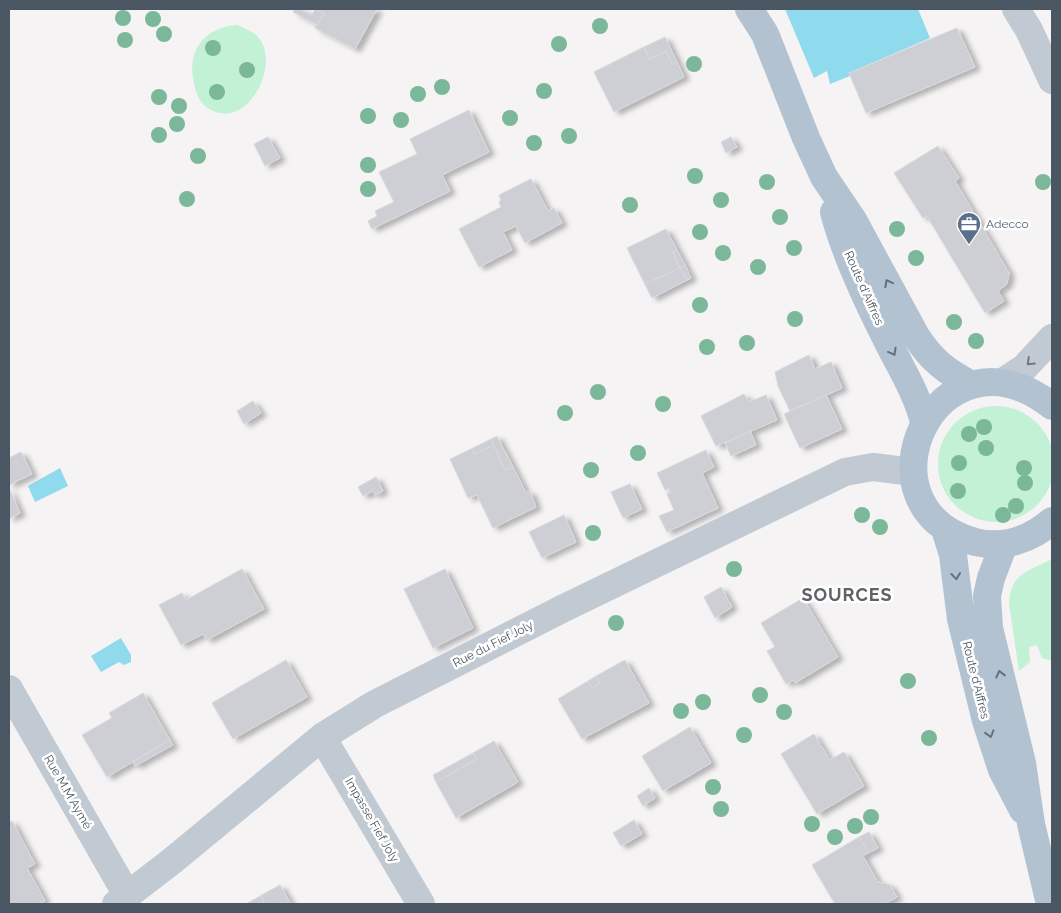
<svg xmlns="http://www.w3.org/2000/svg" width="1061" height="913" font-family="Raleway,sans-serif">
<style>
.green{fill:#c3f1d5}
.water{fill:#90daee}
.building{fill:#cdcfd5;stroke:#d7d9de;filter:url(#shadow)}
.lines{fill:none;stroke-linecap:round;stroke-linejoin:round}
.minor{stroke:#c1cad2;stroke-width:28}
.major{stroke:#b3c2d1;stroke-width:28}
.tree{fill:#7bb799}
.oneway{stroke:#64717d}
.oneway2{stroke:#6e7983}
.labels{text-anchor:middle;dominant-baseline:central;stroke-width:5;stroke-linejoin:round;paint-order:stroke}
.service-label{font-size:12px;fill:#4e5e75;stroke:#fff;text-anchor:start}
.street-label{font-size:12px;fill:#4a5661;stroke:#fff}
.district-label{font-size:18px;font-weight:bold;letter-spacing:1px;fill:#5f6368;stroke:#fff}
</style>
<defs>
<filter id="shadow"><feDropShadow dx="5.5" dy="3" stdDeviation="2.5" flood-color="#0004"/></filter>
</defs>
<rect width="100%" height="100%" fill="#f5f3f3"/>
<path class="green" d="M237,25C244,28 252,31 257,36C282,60 250,130 211,110C199,104 195,91 193,78C188,48 207,27 237,25Z
M938 464a58 58 0 1 1 116 0a58 58 0 1 1-116 0Z
M1052,559V658L1049,660L1042,658L1037,645L1029,647L1030,662L1019,671L1009,604C1011,571 1029,572 1052,559Z"/>
<path class="water" d="M785,9H918L930,38L849,73L850,76L830,84L827,71L814,78Z
M60,468L68,486L35,502L28,486Z
M121,638L131,655V662L124,665L119,662L101,672L91,656Z"/>
<path class="building" d="M295,9H300L312,15L315,9L324,13L317,25L293,12Z
M316,9H377L355,49L315,28L324,13Z
M957,28L975,67L866,113L849,73Z
M665,37L677,62L672,64L666,51L649,59L644,47Z
M644,47L649,59L666,51L672,64L677,62L684,77L614,112L594,72Z
M469,110L489,152L442,175L450,191L372,229L368,221L377,216L375,211L394,202L379,172L417,154L410,139Z
M268,137L280,158L265,166L254,144Z
M731,137L737,147L726,153L721,142Z
M938,146L959,178L955,181L1009,273L1007,284L998,291L1004,301L985,313L927,216L923,218L894,173Z
M531,179L548,211L554,208L562,223L525,243L516,226L503,232L512,250L479,267L459,229L501,207L499,202L501,200L499,195Z
M666,229L677,250L673,252L680,268L645,284L627,248Z
M677,250L685,265L680,268L673,252Z
M685,265L691,278L687,280L680,268Z
M680,268L687,280L652,298L645,284Z
M809,355L815,369L831,362L842,388L790,411L778,386L775,372Z
M744,394L749,402L766,395L777,420L716,446L701,416Z
M826,395L842,429L800,448L784,414Z
M253,401L261,413L244,424L237,411Z
M750,431L756,445L731,456L725,443Z
M497,436L513,467L505,470L491,439Z
M491,439L494,445L474,454L471,449Z
M494,445L505,470L513,467L526,493L530,491L536,507L493,528L477,495L468,498L450,459L471,449L474,454Z
M706,450L714,467L702,473L718,508L667,532L659,516L674,510L667,494L671,492L669,488L665,490L657,473Z
M21,452L32,474L9,485V458Z
M376,477L383,491L375,495L373,491L363,496L358,487Z
M630,484L642,509L623,518L611,492Z
M9,488L20,513L9,519Z
M564,515L576,542L542,558L529,532Z
M242,569L264,609L207,640L203,634L181,645L159,605L182,593L186,600Z
M445,569L473,628L433,648L404,589Z
M721,587L732,607L715,618L704,597Z
M803,598L838,657L795,683L793,680L786,684L767,651L775,647L761,623Z
M286,660L307,697L233,739L212,703Z
M625,660L649,703L582,739L558,699L588,681L592,688L600,683L596,676Z
M596,676L600,683L592,688L588,681Z
M143,693L170,740L107,777L82,735L112,718L109,713Z
M690,727L711,763L663,791L642,756Z
M814,734L830,760L844,752L864,786L817,814L781,754Z
M170,740L173,745L135,766L133,761Z
M494,741L518,782L456,818L436,782L477,759L473,753Z
M473,753L477,759L436,782L433,775Z
M649,788L655,798L643,806L637,796Z
M634,820L642,834L621,846L613,833Z
M12,821L35,864L27,868L45,901L38,904H9V822Z
M869,832L878,848L868,853L859,837Z
M859,837L868,853L863,856L878,882L890,885L897,897L884,904H835L812,865Z
M280,885L291,904H260L264,902L260,896Z
M260,896L264,902L260,904H246Z"/>
<g class="lines">
<path class="minor" d="M1016,9L1029,30L1052,80
M1003,382L1024,368L1052,338
M9,689L127,895
M322,737L421,904
M116,904L172,861L322,737L375,704L564,608L845,472L873,467L913,472"/>
<path class="major" d="M749,9L765,34L806,138L824,177L853,220L916,336C931,360 947,372 972,385
M834,212C845,255 870,307 890,346C903,372 917,394 924,422
M1052,406C937,316 849,507 975,542C1004,549 1031,539 1052,521
M945,529L953,555L961,619L986,721L1002,770L1023,810
M1004,544L991,578L987,596L989,628L1022,763L1031,824L1050,904"/>
</g>
<g class="tree">
<circle cx="123" cy="18" r="8"/>
<circle cx="153" cy="19" r="8"/>
<circle cx="600" cy="26" r="8"/>
<circle cx="164" cy="34" r="8"/>
<circle cx="125" cy="40" r="8"/>
<circle cx="559" cy="44" r="8"/>
<circle cx="213" cy="48" r="8"/>
<circle cx="694" cy="64" r="8"/>
<circle cx="247" cy="70" r="8"/>
<circle cx="442" cy="87" r="8"/>
<circle cx="544" cy="91" r="8"/>
<circle cx="217" cy="92" r="8"/>
<circle cx="418" cy="94" r="8"/>
<circle cx="159" cy="97" r="8"/>
<circle cx="179" cy="106" r="8"/>
<circle cx="368" cy="116" r="8"/>
<circle cx="510" cy="118" r="8"/>
<circle cx="401" cy="120" r="8"/>
<circle cx="177" cy="124" r="8"/>
<circle cx="159" cy="135" r="8"/>
<circle cx="569" cy="136" r="8"/>
<circle cx="534" cy="143" r="8"/>
<circle cx="198" cy="156" r="8"/>
<circle cx="368" cy="165" r="8"/>
<circle cx="695" cy="176" r="8"/>
<circle cx="767" cy="182" r="8"/>
<circle cx="1043" cy="182" r="8"/>
<circle cx="368" cy="189" r="8"/>
<circle cx="187" cy="199" r="8"/>
<circle cx="721" cy="200" r="8"/>
<circle cx="630" cy="205" r="8"/>
<circle cx="780" cy="217" r="8"/>
<circle cx="897" cy="229" r="8"/>
<circle cx="700" cy="232" r="8"/>
<circle cx="794" cy="248" r="8"/>
<circle cx="723" cy="253" r="8"/>
<circle cx="916" cy="258" r="8"/>
<circle cx="758" cy="267" r="8"/>
<circle cx="700" cy="305" r="8"/>
<circle cx="795" cy="319" r="8"/>
<circle cx="954" cy="322" r="8"/>
<circle cx="976" cy="341" r="8"/>
<circle cx="747" cy="343" r="8"/>
<circle cx="707" cy="347" r="8"/>
<circle cx="598" cy="392" r="8"/>
<circle cx="663" cy="404" r="8"/>
<circle cx="565" cy="413" r="8"/>
<circle cx="984" cy="427" r="8"/>
<circle cx="969" cy="434" r="8"/>
<circle cx="986" cy="448" r="8"/>
<circle cx="638" cy="453" r="8"/>
<circle cx="959" cy="463" r="8"/>
<circle cx="1024" cy="468" r="8"/>
<circle cx="591" cy="470" r="8"/>
<circle cx="1025" cy="483" r="8"/>
<circle cx="958" cy="491" r="8"/>
<circle cx="1016" cy="506" r="8"/>
<circle cx="862" cy="515" r="8"/>
<circle cx="1003" cy="515" r="8"/>
<circle cx="880" cy="527" r="8"/>
<circle cx="593" cy="533" r="8"/>
<circle cx="734" cy="569" r="8"/>
<circle cx="616" cy="623" r="8"/>
<circle cx="908" cy="681" r="8"/>
<circle cx="760" cy="695" r="8"/>
<circle cx="703" cy="702" r="8"/>
<circle cx="681" cy="711" r="8"/>
<circle cx="784" cy="712" r="8"/>
<circle cx="744" cy="735" r="8"/>
<circle cx="929" cy="738" r="8"/>
<circle cx="713" cy="787" r="8"/>
<circle cx="721" cy="809" r="8"/>
<circle cx="871" cy="817" r="8"/>
<circle cx="812" cy="824" r="8"/>
<circle cx="855" cy="826" r="8"/>
<circle cx="835" cy="837" r="8"/>
</g>
<defs><path id="oneway-chevron" d="M-2-3.5L2.5 0L-2 3.5" fill="none" stroke-width="1.6" stroke-linecap="round" stroke-linejoin="round" transform="scale(1.25)"/></defs>
<g class="oneway">
<use href="#oneway-chevron" transform="translate(888 283) rotate(-118)"/>
<use href="#oneway-chevron" transform="translate(893 352) rotate(61)"/>
<use href="#oneway-chevron" transform="translate(956 576) rotate(84)"/>
<use href="#oneway-chevron" transform="translate(1000 674) rotate(-104)"/>
<use href="#oneway-chevron" transform="translate(990 734) rotate(73)"/>
</g>
<use class="oneway2" href="#oneway-chevron" transform="translate(1030 362) rotate(137)"/>
<defs>
<g id="office-pin" transform="scale(1.25)"><path d="M0 17L-7.5 6A9.5 9.5 0 1 1 7.5 6Z" fill="#5c6f8a" stroke="#fff"/><path d="M-6-3h4V-5.5h4V-3h4V5H-6ZM-1-4.5V-3h2v-1.5ZM-6 0V1H6V0Z" fill="#fff"/></g>
</defs>
<g fill-rule="evenodd">
<use href="#office-pin" x="969" y="224"/>
</g>
<g class="labels">
<g class="service-label">
<text x="986" y="224">Adecco</text>
</g>
<g class="street-label">
<text transform="translate(864 288) rotate(66)">Route d'Aiffres</text>
<text transform="translate(493 644) rotate(-27)">Rue du Fief Joly</text>
<text transform="translate(976 680) rotate(76)">Route d'Aiffres</text>
<text transform="translate(68 792) rotate(60)">Rue M.M Aymé</text>
<text transform="translate(372 820) rotate(60)">Impasse Fief Joly</text>
</g>
<g class="district-label">
<text x="847" y="594">SOURCES</text>
</g>
</g>
<rect width="1061" height="913" fill="none" stroke="#4a5661" stroke-width="20"/>
</svg>
